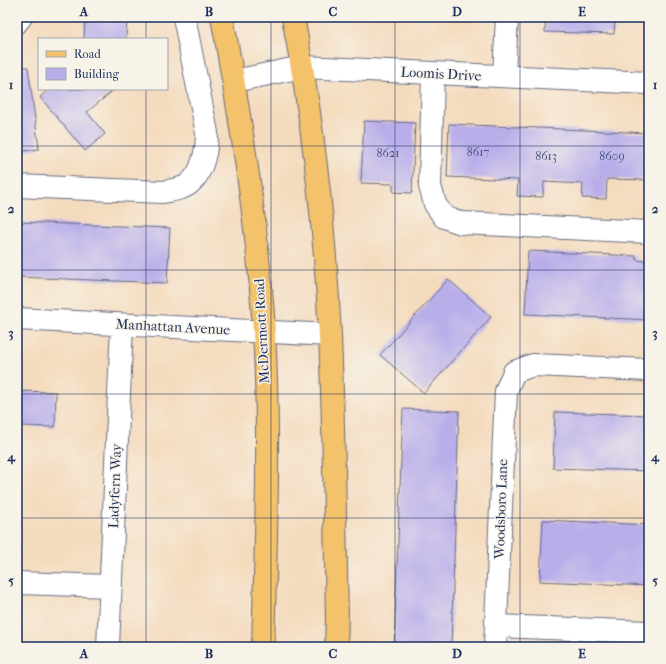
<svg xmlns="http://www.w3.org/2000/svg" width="666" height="664" font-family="'IM FELL French Canon',serif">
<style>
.building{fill:#b9aeea}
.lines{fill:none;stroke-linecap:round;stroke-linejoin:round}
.minor-casing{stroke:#676b80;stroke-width:24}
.major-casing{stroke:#676b80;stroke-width:24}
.minor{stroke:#fff;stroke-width:22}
.major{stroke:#f3c26a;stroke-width:22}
.grid{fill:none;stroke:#1b2f5e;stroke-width:1;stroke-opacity:0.55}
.labels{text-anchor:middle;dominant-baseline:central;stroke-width:3;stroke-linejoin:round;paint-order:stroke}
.number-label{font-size:12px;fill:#424f81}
.street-label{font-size:14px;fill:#1b2f5e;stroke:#f7f3e8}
.neatline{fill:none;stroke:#1b2f5e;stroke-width:1.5}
.grid-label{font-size:13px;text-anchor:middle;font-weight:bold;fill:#1b2f5e}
</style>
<rect width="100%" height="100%" fill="#f7f3e8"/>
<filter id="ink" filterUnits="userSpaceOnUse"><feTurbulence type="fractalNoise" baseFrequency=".025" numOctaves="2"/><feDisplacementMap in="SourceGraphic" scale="8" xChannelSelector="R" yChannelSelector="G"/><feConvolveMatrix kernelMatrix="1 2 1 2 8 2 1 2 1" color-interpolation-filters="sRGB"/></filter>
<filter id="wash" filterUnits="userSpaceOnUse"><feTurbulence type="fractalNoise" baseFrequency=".012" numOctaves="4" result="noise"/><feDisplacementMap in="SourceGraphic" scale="16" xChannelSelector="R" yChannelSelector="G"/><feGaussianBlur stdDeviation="0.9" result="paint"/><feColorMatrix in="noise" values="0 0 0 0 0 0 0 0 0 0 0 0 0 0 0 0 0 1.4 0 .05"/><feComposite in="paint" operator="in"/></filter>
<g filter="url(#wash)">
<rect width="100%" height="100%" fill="#f4dbbe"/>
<g id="blocks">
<path class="building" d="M85,17H127L126,39H84Z
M546,17H615L614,34L545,32Z
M17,67H28L39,149L17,152Z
M49,89H115L87,112L105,134L85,151L40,97Z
M364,121L415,123L412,193L393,192V184L361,183Z
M449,124L649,133V180L607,179L606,199L582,198L583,184L544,182L543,197L517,196L518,180L447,177Z
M17,222L170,228L167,283L17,277Z
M528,251L636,256V260L649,261V320L525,314Z
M448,279L491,317L424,393L380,355Z
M17,391L56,392L55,427L17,426Z
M403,409L459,411L451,647H394Z
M555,412L649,415V471L553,468Z
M543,520L649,525V586L540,581Z"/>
</g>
</g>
<g filter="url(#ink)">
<use href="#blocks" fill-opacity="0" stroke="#676b80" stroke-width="1"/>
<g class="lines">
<g class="minor-casing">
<path id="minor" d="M17,22L21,17
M433,73L430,186L435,204L444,217L461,223L649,232
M504,76L507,17
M234,81L302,67L649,83
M17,186L163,192C172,190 184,189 190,183C203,172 207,149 207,133L184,17
M17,319L330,335
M17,583L111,586
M496,626L649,632
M108,647L122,325
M495,647L506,391L514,372L533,365L649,370"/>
</g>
<g class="major-casing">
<path id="major" d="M222,17C241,121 258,226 264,332C270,437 266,542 263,647
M293,17C313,121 325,230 330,336C334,429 335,523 337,617L336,647"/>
</g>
<use href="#minor" class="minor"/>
<use href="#major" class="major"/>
</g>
</g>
<path class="grid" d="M146,17V39M271,17V647M395,17V647M520,17V647M146,89V647M17,146H649M17,270H649M17,394H649M17,518H649"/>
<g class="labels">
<g class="number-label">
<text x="478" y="152">8617</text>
<text x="388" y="153">8621</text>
<text x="546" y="156">8613</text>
<text x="612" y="156">8609</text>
</g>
<g class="street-label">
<text transform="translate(441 74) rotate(3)">Loomis Drive</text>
<text transform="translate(173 327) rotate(3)">Manhattan Avenue</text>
<text transform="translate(262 331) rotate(-93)">McDermott Road</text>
<text transform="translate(115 486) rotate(-88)">Ladyfern Way</text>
<text transform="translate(501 509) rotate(-88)">Woodsboro Lane</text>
</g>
</g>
<rect width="666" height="664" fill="none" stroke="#f7f3e8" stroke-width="44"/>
<rect x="38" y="38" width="130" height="52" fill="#f7f3e8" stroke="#9fa5b1"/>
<rect x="46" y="51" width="20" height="6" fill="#f3c26a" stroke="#9fa5b1"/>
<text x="74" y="58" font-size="12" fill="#1b2f5e">Road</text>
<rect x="46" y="68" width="20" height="12" fill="#b9aeea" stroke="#9fa5b1"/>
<text x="74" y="78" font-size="12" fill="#1b2f5e">Building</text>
<rect x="22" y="22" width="622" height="620" class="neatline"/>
<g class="grid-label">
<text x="84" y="16">A</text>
<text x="209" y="16">B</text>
<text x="333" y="16">C</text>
<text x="457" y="16">D</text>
<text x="582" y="16">E</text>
<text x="11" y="89">1</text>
<text x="655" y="89">1</text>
<text x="11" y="213">2</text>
<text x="655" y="213">2</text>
<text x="11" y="337">3</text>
<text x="655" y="337">3</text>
<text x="11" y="461">4</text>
<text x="655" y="461">4</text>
<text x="11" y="585">5</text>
<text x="655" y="585">5</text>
<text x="84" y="658">A</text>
<text x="209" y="658">B</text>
<text x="333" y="658">C</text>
<text x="457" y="658">D</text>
<text x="582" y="658">E</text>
</g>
</svg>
